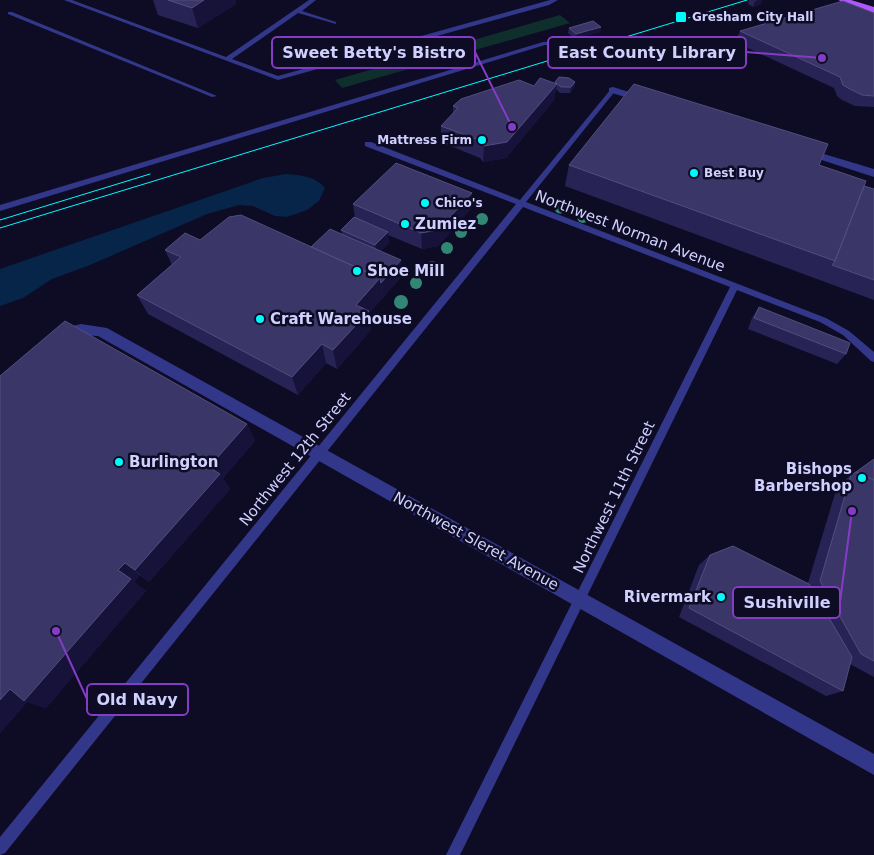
<svg xmlns="http://www.w3.org/2000/svg" width="874" height="855" font-family="'DejaVu Sans',sans-serif">
<style>
.green{fill:#0e2f2b}
.water{fill:#062549}
.lines{fill:none;stroke-linecap:round;stroke-linejoin:round}
.lane{fill:#323789;fill-rule:evenodd}
.street{fill:#323789;fill-rule:evenodd}
.primary{fill:#af57ff;fill-rule:evenodd}
.tram{stroke:#00fafb;stroke-width:1}
.tree{fill:#328774}
.wall{fill:#282355}
.shaded-wall{fill:#16123a}
.building{fill:#3a3667;stroke:#514e7f}
.poi-dot{fill:#00fafb;stroke:#0e0c25;stroke-width:2}
.labels{text-anchor:middle;dominant-baseline:central;stroke-width:5;stroke-linejoin:round;paint-order:stroke}
.far-poi-label{font-size:12px;font-weight:bold;fill:#d0d0ff;stroke:#0e0c25;text-anchor:start}
.poi-label{font-size:15px;font-weight:bold;fill:#d0d0ff;stroke:#0e0c25;text-anchor:start}
.street-label{font-size:15px;fill:#d0d0ff;stroke:#0e0c25}
.leader{fill:none;stroke:#843cc5;stroke-width:2}
.callout-dot{fill:#843cc5;stroke:#0e0c25;stroke-width:2}
.callout{fill:#0e0c25;stroke:#843cc5;stroke-width:2}
.callout-label{font-size:16px;text-anchor:middle;font-weight:bold;fill:#d0d0ff}
</style>
<rect width="100%" height="100%" fill="#0e0c25"/>
<path class="green" d="M560,15L570,23L342,88L335,80Z"/>
<path class="water" d="M286,174C301,175 315,176 325,188L319,201L307,210L287,217L275,216L253,206L239,205L207,214L90,265L52,279L23,298L0,306V269L263,178Z"/>
<g class="lines">
<path class="lane" d="M64,0H72L226,57L309,0H316L302,11L336,22V24L298,13L232,59L278,76L550,0H558L549,5L278,80Z
M8,12H12L217,96L212,97L8,14Z
M556,41L605,56L602,58L556,45H545L0,211V205L543,42Z
M611,89L616,90L526,202L826,318L849,331L874,352V362L871,361L843,335L820,322L737,290L460,855H446L730,287L523,207L5,853L0,855V837L516,204L365,146V142H371L520,200Z"/>
<path class="street" d="M613,87L648,98L649,100L644,103L609,92V88Z
M804,148L874,169V177L800,153V149Z
M81,324L107,328L874,754V775L98,336L75,335L60,340L53,335L60,329Z"/>
<path class="primary" d="M838,0H851L874,7V13Z"/>
<path class="tram" d="M0,220L150,174
M0,228L747,0"/>
</g>
<g class="tree">
<circle cx="560" cy="208" r="5.5"/>
<circle cx="583" cy="217" r="6"/>
<circle cx="482" cy="219" r="6"/>
<circle cx="461" cy="232" r="6"/>
<circle cx="447" cy="248" r="6"/>
<circle cx="432" cy="267" r="6"/>
<circle cx="416" cy="283" r="6"/>
<circle cx="401" cy="302" r="7"/>
</g>
<path class="wall" d="M153,0H236V4L198,28L158,15Z
M749,0H762L761,4L753,7L748,4Z
M874,13V107L855,106L842,100L837,96L834,88L735,42L740,31Z
M601,27L600,32L575,39L568,33L569,28Z
M555,82H575L574,88L570,93H560L556,89L554,100L506,158L483,162L480,158L441,142V126L453,114V106L534,86L555,83Z
M569,165H819L864,186L874,189V300L565,186Z
M472,193L471,209L438,246L422,249L388,235L389,243L381,251L402,276L369,313L371,330L337,369L326,363L298,395L148,314L137,295L172,265L165,250L200,240L311,247L342,234L341,230L355,218L353,204Z
M759,307L846,354L837,364L748,329L752,318Z
M0,376L247,424L255,441L223,478L230,489L149,582L140,575L134,582L146,591L46,708L27,702L0,733Z
M874,459V677L850,664L843,691L826,696L679,617L699,565L710,555L808,583L837,487L851,475Z"/>
<path class="shaded-wall" d="M204,0H236V4L198,28L192,8Z
M759,0H762L761,4L753,7L755,1Z
M601,27L600,32L575,39L576,34Z
M575,82L574,88L570,93L571,87Z
M557,84L554,100L506,158L483,162L484,146Z
M472,193L471,209L438,246L422,249L421,233Z
M388,232L389,243L377,256L375,245Z
M401,260L402,276L382,298L381,283Z
M380,278L382,298L369,313L371,330L337,369L333,350L356,305Z
M322,344L326,363L298,395L292,377Z
M247,424L255,441L223,478L230,489L149,582L135,570L209,467Z
M125,563L140,575L134,582L146,591L46,708L27,702L0,733V700Z"/>
<path class="building" d="M168,0H204L192,8Z
M843,1L874,13V96L862,95L848,88L843,85L840,77L740,31Z
M593,21L601,27L576,34L569,28Z
M559,77L569,78L575,82L571,87H561L555,82Z
M540,78L557,84L507,142L484,146L481,141L441,126L458,108L453,106L461,99L519,80L534,86Z
M634,84L828,144L819,165L866,181L835,261L569,165Z
M396,163L472,193L438,230L421,233L353,204Z
M864,186L874,189V280L832,265L835,261Z
M241,215L380,278L356,305L369,311L333,350L322,344L292,377L137,295L181,257L165,250L185,233L200,240L229,217Z
M354,217L388,232L375,245L341,230Z
M330,229L401,260L381,283L380,278L311,247Z
M759,307L850,343L846,354L754,318Z
M65,321L247,424L209,467L220,474L135,570L125,563L118,570L131,579L24,701L10,689L0,700V376Z
M874,459V480L856,472Z
M856,472L874,480V661L861,654L820,581L851,475Z
M733,546L809,584L852,657L843,691L689,608L710,555Z"/>
<g class="poi-dot">
<rect x="675" y="11" width="12" height="12" rx="2.5"/>
<circle cx="482" cy="140" r="5"/>
<circle cx="694" cy="173" r="5"/>
<circle cx="425" cy="203" r="5"/>
<circle cx="405" cy="224" r="5"/>
<circle cx="357" cy="271" r="5"/>
<circle cx="260" cy="319" r="5"/>
<circle cx="119" cy="462" r="5"/>
<circle cx="862" cy="478" r="5"/>
<circle cx="721" cy="597" r="5"/>
</g>
<g class="labels">
<g class="far-poi-label">
<text x="692" y="17">Gresham City Hall</text>
<text x="472" y="140" text-anchor="end">Mattress Firm</text>
<text x="704" y="173">Best Buy</text>
<text x="435" y="203">Chico's</text>
</g>
<g class="poi-label">
<text x="415" y="224">Zumiez</text>
<text x="367" y="271">Shoe Mill</text>
<text x="270" y="319">Craft Warehouse</text>
<text x="129" y="462">Burlington</text>
<text x="852" y="469" text-anchor="end">Bishops<tspan x="852" dy="17">Barbershop</tspan></text>
<text x="711" y="597" text-anchor="end">Rivermark</text>
</g>
<g class="street-label">
<text transform="translate(630 231) rotate(21)">Northwest Norman Avenue</text>
<text transform="translate(295 459) rotate(-51)">Northwest 12th Street</text>
<text transform="translate(614 497) rotate(-64)">Northwest 11th Street</text>
<text transform="translate(476 541) rotate(29)">Northwest Sleret Avenue</text>
</g>
</g>
<path class="leader" d="M822 58L746 52M512 127L475 52M852 511L840 602M56 631L87 699"/>
<g class="callout-dot">
<circle cx="822" cy="58" r="5"/>
<circle cx="512" cy="127" r="5"/>
<circle cx="852" cy="511" r="5"/>
<circle cx="56" cy="631" r="5"/>
</g>
<g class="callout">
<rect x="548" y="37" width="198" height="31" rx="5"/>
<rect x="272" y="37" width="203" height="31" rx="5"/>
<rect x="733" y="587" width="107" height="31" rx="5"/>
<rect x="87" y="684" width="101" height="31" rx="5"/>
</g>
<g class="callout-label">
<text x="647" y="58">East County Library</text>
<text x="374" y="58">Sweet Betty's Bistro</text>
<text x="787" y="608">Sushiville</text>
<text x="137" y="705">Old Navy</text>
</g>
</svg>
